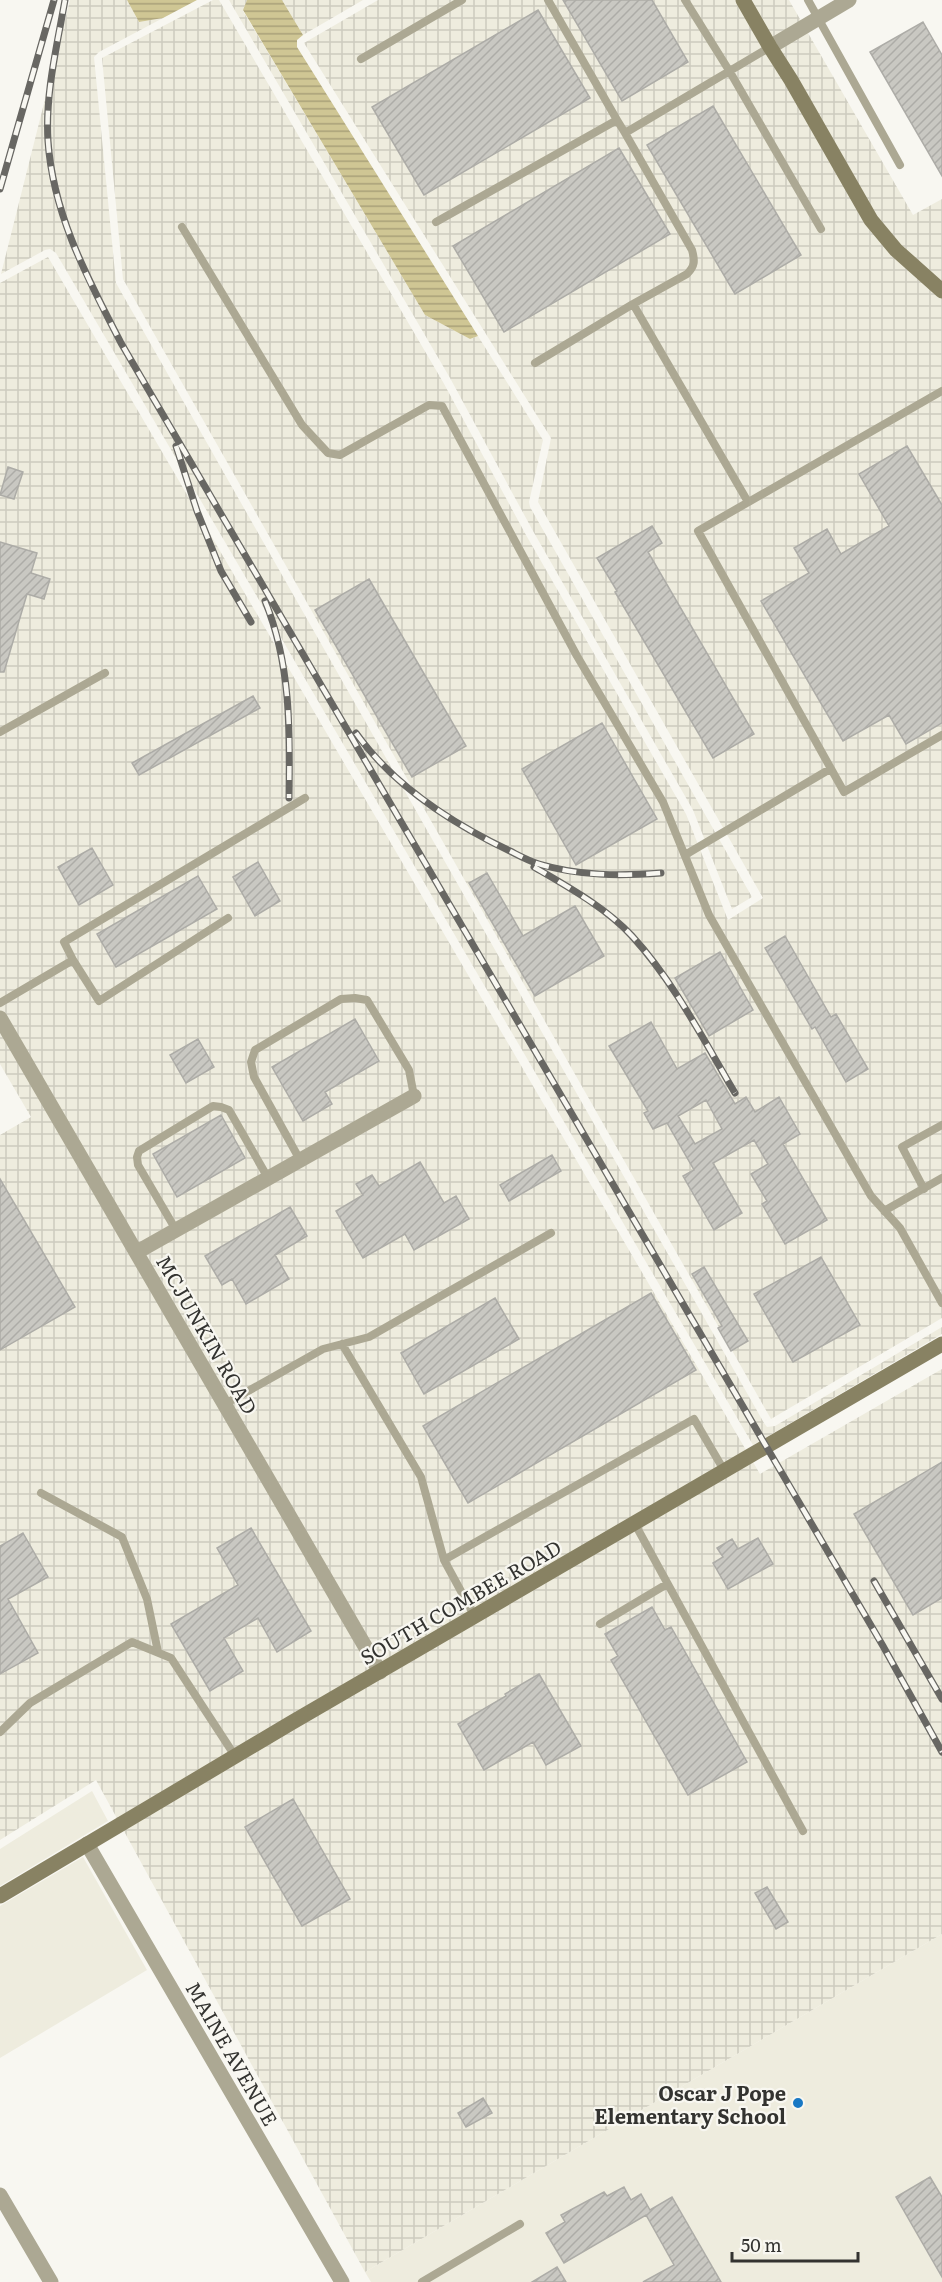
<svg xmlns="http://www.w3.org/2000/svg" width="942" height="2282" font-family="Literata,serif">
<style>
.built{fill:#eeecde}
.industrial{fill:url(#industrial-grid)}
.water{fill:url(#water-rules)}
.building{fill:url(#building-hatch);stroke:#adaca7;stroke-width:1.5;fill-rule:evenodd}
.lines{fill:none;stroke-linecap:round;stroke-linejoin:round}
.lane{stroke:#aca893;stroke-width:8}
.street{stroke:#aca893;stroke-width:15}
.secondary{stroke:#888263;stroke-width:15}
.rail-casing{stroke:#686763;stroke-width:7}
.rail{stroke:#f8f7f1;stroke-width:4.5;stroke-dasharray:14;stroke-linecap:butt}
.poi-dot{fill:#1878c4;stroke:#f8f7f1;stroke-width:2}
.labels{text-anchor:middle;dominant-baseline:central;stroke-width:4.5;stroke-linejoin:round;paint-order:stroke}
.street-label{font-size:20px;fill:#333330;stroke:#f8f7f1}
.poi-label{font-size:20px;font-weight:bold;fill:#333330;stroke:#f8f7f1;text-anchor:end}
</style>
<defs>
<pattern id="industrial-grid" width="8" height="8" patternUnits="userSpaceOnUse" patternTransform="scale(1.5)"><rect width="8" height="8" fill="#eeecde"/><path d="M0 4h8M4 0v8" fill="none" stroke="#cdcbbf"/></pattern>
<pattern id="water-rules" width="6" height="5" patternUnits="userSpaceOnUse" patternTransform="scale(1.5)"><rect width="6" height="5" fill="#cfc694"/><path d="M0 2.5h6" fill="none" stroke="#a9a179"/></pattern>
<pattern id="building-hatch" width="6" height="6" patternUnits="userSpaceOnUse" patternTransform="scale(1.5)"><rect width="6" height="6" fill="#c9c8c2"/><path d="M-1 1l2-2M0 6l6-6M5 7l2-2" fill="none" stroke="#adaca7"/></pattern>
</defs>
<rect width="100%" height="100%" fill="#f8f7f1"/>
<path class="built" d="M92,1791L108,1821L0,1886V1849Z
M83,1857L147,1970L0,2058V1906Z
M942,1934V2282H371L365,2272Z"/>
<path class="industrial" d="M70,0H127L139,22L163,18L99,52L94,57L116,283L764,1423L767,1427L775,1426L942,1327V1334L753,1445L56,253L50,249L45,250L1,274Z
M213,0H219L443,382L526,535L686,814L728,920L763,898L538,502L551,438L304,43L378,0H789L913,215L942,199V1318L771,1419L123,279L102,58Z
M229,0H247L243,11L425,315L470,339L478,336L543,440L529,502L530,507L752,897L732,909L693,810L533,531L450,378Z
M282,0H363L303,35Z
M48,257L760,1474L942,1369V1934L365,2272L96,1780L0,1840V1135L31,1117L0,1064V283Z"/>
<path class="water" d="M127,0H197L163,18L139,22Z
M247,0H282L303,35L297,40V47L478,336L470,339L425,315L243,10Z"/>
<path class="building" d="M563,0H652L688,62L622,101Z
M538,10L590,98L424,195L372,107Z
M923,22L942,55V176L870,52Z
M713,106L801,255L735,294L647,145Z
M619,148L670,234L504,332L453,246Z
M907,446L942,505V723L906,744L889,715L843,741L761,601L809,573L794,548L827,529L841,554L889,526L859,474Z
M8,467L23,472L14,499L0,495Z
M652,526L662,543L648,552L754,734L713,758L615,592L617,591L597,558Z
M0,542L37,553L31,573L50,579L44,599L27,594L4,672H0Z
M369,579L466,746L412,777L315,610Z
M253,696L260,708L139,775L132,763Z
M602,723L657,819L576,865L522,769Z
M92,848L113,885L79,905L58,867Z
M258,862L280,901L255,916L233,877Z
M487,873L523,936L575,906L604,956L535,996L469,883Z
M198,876L217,909L116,967L97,934Z
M785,936L831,1017L836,1014L868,1069L846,1082L815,1027L812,1029L765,948Z
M720,952L753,1010L709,1036L675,978Z
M355,1019L379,1061L325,1092L332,1104L303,1121L272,1067Z
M651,1022L677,1069L705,1053L735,1104L746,1097L755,1112L779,1097L800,1134L783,1144L827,1220L785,1244L762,1204L767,1201L751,1174L768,1164L754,1140L713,1163L742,1213L714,1230L683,1176L694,1170L667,1123L653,1129L644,1113L648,1111L609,1046ZM706,1100L722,1129L695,1144L678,1116Z
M198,1039L214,1067L186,1083L170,1055Z
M221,1115L245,1158L177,1197L153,1154Z
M552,1155L561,1171L509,1201L500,1185Z
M420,1162L444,1203L456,1196L469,1219L414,1250L405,1234L363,1258L336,1211L363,1195L356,1184L372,1175L379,1186Z
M0,1179L75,1307L0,1350Z
M290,1207L307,1236L275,1255L289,1279L246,1304L232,1279L222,1285L205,1256Z
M821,1257L860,1325L793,1362L754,1294Z
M704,1267L748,1341L731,1351L718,1328L722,1326L692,1274Z
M651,1293L696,1370L468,1503L423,1426Z
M495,1298L519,1339L424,1394L401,1353Z
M942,1462V1598L913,1615L854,1514Z
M251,1528L311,1631L277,1652L258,1618L224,1638L243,1671L210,1691L171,1624L238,1585L217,1548Z
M23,1533L48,1577L8,1599L38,1653L0,1674V1546Z
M758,1538L773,1564L728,1589L713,1563L723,1557L717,1548L732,1539L738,1549Z
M652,1607L665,1630L671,1627L747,1762L688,1795L611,1660L618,1656L605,1634Z
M539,1674L581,1746L546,1765L533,1742L484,1770L458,1724L506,1696L505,1694Z
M293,1799L350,1899L302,1926L245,1827Z
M767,1887L788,1922L776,1929L755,1893Z
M483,2098L492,2113L466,2127L458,2113Z
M930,2177L942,2197V2277L896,2197Z
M624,2187L631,2200L641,2194L650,2210L672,2197L721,2282H643L674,2265L646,2215L564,2263L546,2233L565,2222L561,2215L604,2192L607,2196Z
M557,2267L566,2282H532Z"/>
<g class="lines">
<path class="lane" d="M548,0L617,120
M685,0L730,72L821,229
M808,0L900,165
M361,59L462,0
M625,133L692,250C695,261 695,266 687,274L633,304
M436,222L617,120L625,133L770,47
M182,227L302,425L328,453L340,455L429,405L442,406L577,656L663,802L709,915L871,1196L900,1228L942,1303
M535,363L633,304L748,502
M942,391L698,531L844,792L942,735
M0,732L105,673
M685,855L830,769
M73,960L99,1001L228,918
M0,1003L73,960L64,942L305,798
M300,1160L254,1077L251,1062L255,1050L341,999L355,998L367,1000L409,1070L414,1096
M924,1189L902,1147L942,1125
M884,1211L942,1178
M176,1230L138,1165L137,1157L139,1151L213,1106L221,1107L229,1110L268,1178
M342,1344L421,1477L444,1560
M225,1404L323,1349L369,1337L551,1233
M41,1493L122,1537L147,1599L158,1652
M635,1524L803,1831
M475,1617L444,1560L694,1419L725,1472
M600,1624L667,1584
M0,1732L30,1703L132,1642L171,1658L235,1756
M422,2282L520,2224"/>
<path class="street" d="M770,47L849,0
M0,1018L380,1672
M137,1252L414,1096
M87,1844L342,2282
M0,2195L51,2282"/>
<path class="secondary" d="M743,0L770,47L791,80L871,220L896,250L942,291
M0,1896L291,1723L942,1344"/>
<g class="rail-casing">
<path id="rail" d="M65,0C57,46 45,94 48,141C53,215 88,279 121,343L883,1646L942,1752
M0,189L54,0
M176,446L197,511L221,571L251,622
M265,601C291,664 290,731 289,798
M356,733C393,785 453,824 510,851C520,856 529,861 539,864C579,876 620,876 661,873
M534,867C568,887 605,907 632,936C674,982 703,1039 735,1093
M874,1581L942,1699"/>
</g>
<use href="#rail" class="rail"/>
</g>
<circle class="poi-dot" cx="798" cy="2103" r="6"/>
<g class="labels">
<g class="street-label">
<text transform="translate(208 1334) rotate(60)">MCJUNKIN ROAD</text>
<text transform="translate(460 1601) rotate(-30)">SOUTH COMBEE ROAD</text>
<text transform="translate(233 2053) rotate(60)">MAINE AVENUE</text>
</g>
<g class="poi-label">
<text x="786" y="2092">Oscar J Pope<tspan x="786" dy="23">Elementary School</tspan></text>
</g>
</g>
<path d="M732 2252v9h126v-9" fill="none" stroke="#333330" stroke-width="3"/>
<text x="741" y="2252" font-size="18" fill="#333330" stroke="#f8f7f1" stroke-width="4.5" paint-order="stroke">50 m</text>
</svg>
